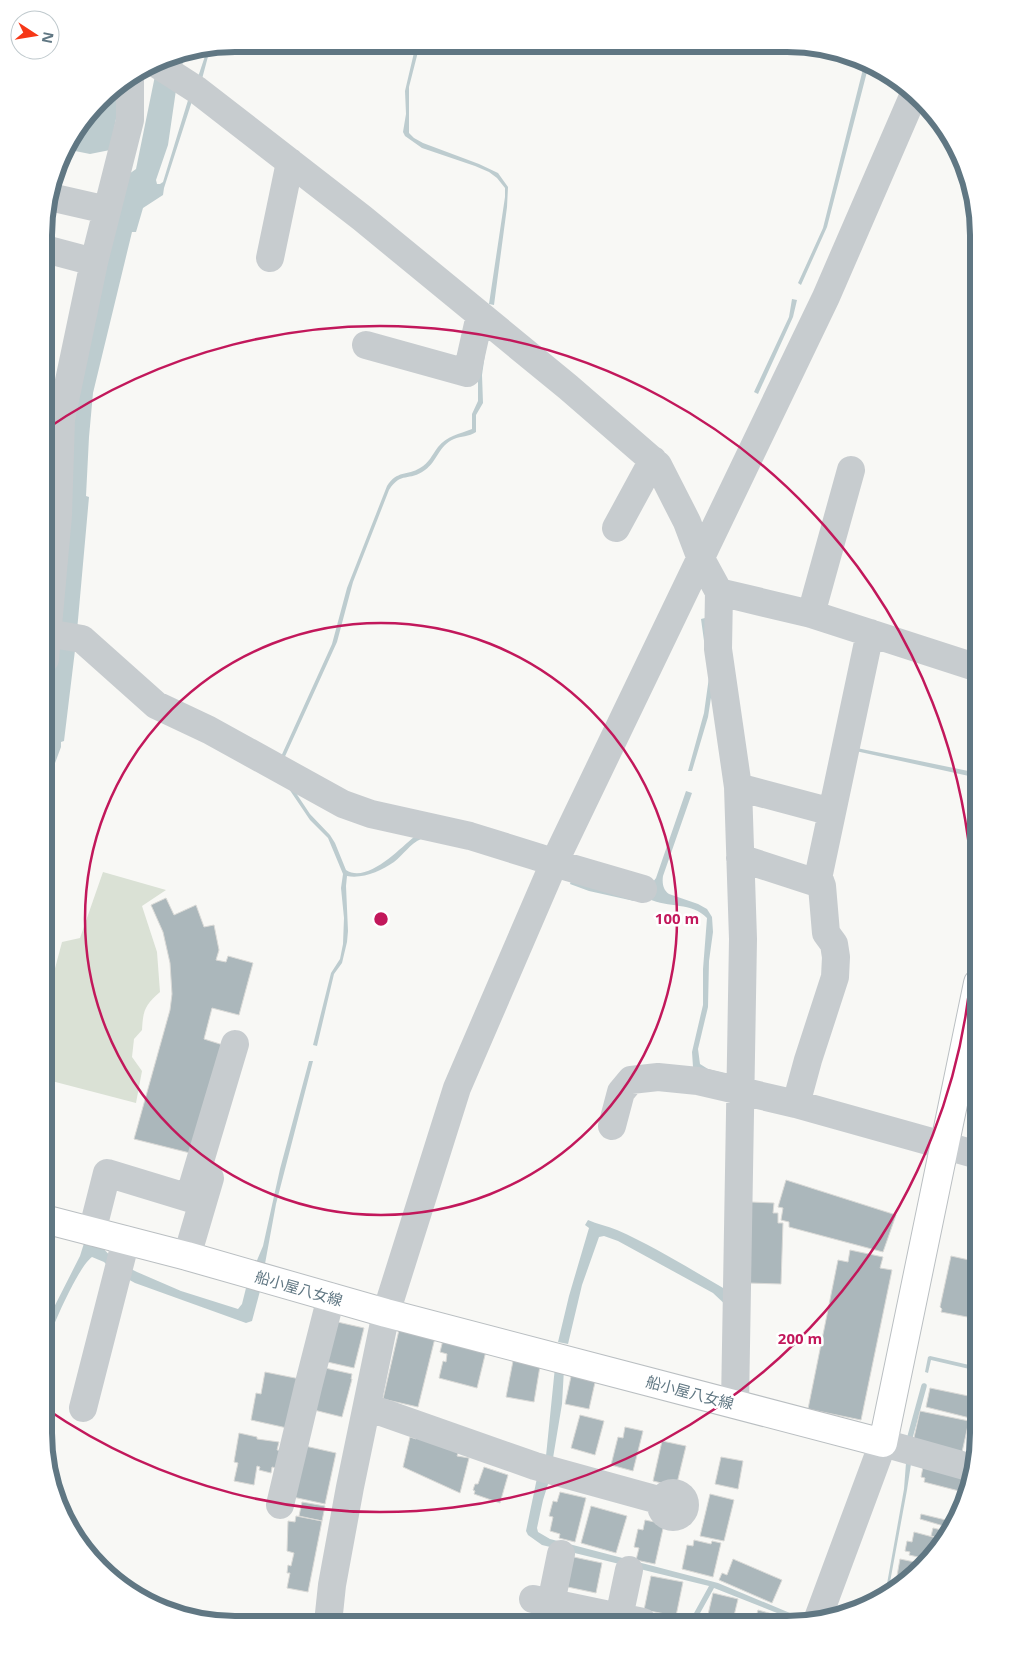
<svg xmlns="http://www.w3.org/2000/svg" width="1022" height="1668" font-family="'Open Sans','Noto Sans JP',sans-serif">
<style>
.green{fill:#dae1d5}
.water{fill:#bdcccf}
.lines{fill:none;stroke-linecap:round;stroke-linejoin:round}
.stream{stroke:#bdcccf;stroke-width:5.5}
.building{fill:#abb7bb;stroke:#dadad7}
.major-casing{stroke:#babfc2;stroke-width:30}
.minor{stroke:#c7cccf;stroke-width:28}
.major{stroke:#fff;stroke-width:28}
.ring{fill:none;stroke:#c2185b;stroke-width:2.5}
.labels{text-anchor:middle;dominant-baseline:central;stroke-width:5;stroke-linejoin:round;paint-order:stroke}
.street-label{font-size:15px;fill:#607783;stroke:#fff}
.rim{fill:none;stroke:#607783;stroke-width:6}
.centre{fill:#c2185b;stroke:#fff;stroke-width:2.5}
.ring-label{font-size:15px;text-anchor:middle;font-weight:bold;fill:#c2185b;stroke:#fff;stroke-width:5;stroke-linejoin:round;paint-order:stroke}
</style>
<rect width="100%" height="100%" fill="#f8f8f5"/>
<path class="green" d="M103,872L166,890L142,906L157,952L160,992C145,1005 143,1010 142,1030L134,1039L132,1057L142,1071L136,1103L44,1079V1010L62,942L80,938Z"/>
<path class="water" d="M416,44H420L409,87V133L414,138L423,143L479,164L498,173L508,187L507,207L494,305L489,304L505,197V188L497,178L489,172L475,166L422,148L405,136L403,132L406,114L405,91Z
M210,49L202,79L198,77L207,50Z
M185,54L176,90L168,145L156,180L157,184H160L163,182L189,97L193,98L164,188L163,195L143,208L136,232H132L93,393L89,437L86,496L89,497L76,642L64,741L61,742V747L45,790V702L66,430L139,73H143L141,98L129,174L136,169L158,61L163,58Z
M865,61L869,64L827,227L801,285L798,283L823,228Z
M123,83L110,150L90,154L65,149L86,122L92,121L98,111L97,107L109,92Z
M792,299L797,300L793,317L758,394L754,392L789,317Z
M486,347L482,375L483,403L476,415V432C469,437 461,436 454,439C439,445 437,462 425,470C409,482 401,471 389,490L353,582L337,642L282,763L279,761L332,644L347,588L387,486C397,470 407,476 420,468C429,463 432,455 438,447C447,436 459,434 472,429V414L478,401V375Z
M705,618L714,678L708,717L692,771H688L704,713L709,677L701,619Z
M852,747L978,773V778L851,750Z
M288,781L310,814L330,835L335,843L346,870C367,884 399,849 414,837L481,850L421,839C410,844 404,854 394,862C381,871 363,879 347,876L346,886L348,931L347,942L342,963L334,974L317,1046L313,1045L331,973L340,959L343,944L344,918L341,888L343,874L328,838L310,820L285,783Z
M686,791L692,793L663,876C662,883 663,890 669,894L698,904L707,909L712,917L713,932L709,961L708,1007L698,1049L700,1064L708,1069L731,1075L693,1067L692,1052L703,1005V969L707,918C692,902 668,908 649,899L646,891L656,878Z
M572,878L634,892V901L589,891L570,884Z
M309,1061H313L276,1204L260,1291L252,1321L246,1323L135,1283L113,1271L104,1262L92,1257C77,1268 50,1332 44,1351V1327L80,1256L85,1240L100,1245L115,1261L137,1272L181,1291L238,1309L242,1304L247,1284L263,1246L280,1169Z
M588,1220C597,1224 607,1226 617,1230C656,1247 693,1271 730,1292V1309L713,1293L618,1241L604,1236L599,1237L582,1285L568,1344L558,1342L569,1296L589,1228L585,1225Z
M930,1356L978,1367V1371L931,1360L928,1373L925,1372L928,1357Z
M555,1367L564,1369L562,1404L553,1458L546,1456Z
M906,1463L911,1464L907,1490L888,1593L885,1595L904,1489Z
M537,1478L549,1481L543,1500L537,1528L538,1532L550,1539L718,1583L790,1613L787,1617L714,1588L694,1624H688L709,1586L542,1545L528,1535L526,1531Z"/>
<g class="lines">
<path class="stream" d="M910,1437L924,1386"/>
</g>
<path class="building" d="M166,898L174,915L196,905L204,927L214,925L219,950L216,960L226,962L228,956L253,963L239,1015L212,1008L204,1039L223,1045L194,1154L134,1139L170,1010L172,994L170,963L163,932L151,905Z
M786,1180L896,1215L883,1252L789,1227V1222L781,1220L783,1208L778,1207Z
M751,1202L774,1203L773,1213H778V1223H783L781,1284L748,1283Z
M850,1250L883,1257L880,1268L892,1270L861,1420L808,1409L838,1260L848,1262Z
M951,1256L978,1262V1319L941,1312L942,1309L940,1307Z
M333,1321L364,1328L354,1368L323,1361Z
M399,1330L435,1338L418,1407L383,1399Z
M443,1340L486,1351L477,1388L439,1378L443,1361L446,1362L447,1354L440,1352Z
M513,1361L540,1366L534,1402L506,1397Z
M325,1368L352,1374L351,1379H352L342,1417L314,1410Z
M265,1372L300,1379L287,1428L251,1420L256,1393L261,1394Z
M572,1372L596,1378L589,1409L565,1404Z
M930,1388L978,1398L974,1419L926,1407Z
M920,1411L969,1421L962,1452L913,1442Z
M580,1415L604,1421L595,1455L571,1448Z
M625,1427L643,1431L633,1471L611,1465L618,1437L623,1438Z
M239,1433L257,1437V1439L279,1442L277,1450L284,1451L280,1469L272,1467L271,1473L259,1470L260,1467L257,1466L254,1485L234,1481L238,1463L234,1462Z
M410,1437L416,1439V1437L459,1450L457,1456L469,1458L460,1493L403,1467Z
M662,1441L686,1446L677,1483L667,1481L666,1484L653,1481Z
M305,1446L336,1453L325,1504L293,1497Z
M721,1457L743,1461L738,1489L715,1484Z
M484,1467L508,1475L500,1503L474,1494L475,1491L473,1490L475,1484H478Z
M923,1467L970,1476L967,1493L924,1482L925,1478L921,1477Z
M560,1492L586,1498L575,1542L559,1538L560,1534L550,1531L553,1517L549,1516L553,1501L557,1502Z
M710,1494L734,1500L724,1541L700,1536Z
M302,1502L325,1506L322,1521L299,1516Z
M591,1506L627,1516L616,1553L581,1543Z
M921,1514L954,1522L944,1539L931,1536L933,1528L946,1531L947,1527L920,1519Z
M296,1516L322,1521L308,1592L287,1588L290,1573H287L288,1565L291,1566L294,1553L287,1551L288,1521L295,1522Z
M645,1520L664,1524L655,1564L636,1560L639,1548L634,1547L638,1529L643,1530Z
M914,1532L944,1540L939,1549L928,1559L909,1555L910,1552L905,1551L907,1541L912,1542Z
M694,1540L711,1544L712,1541L721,1543L713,1577L682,1569L687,1545L693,1546Z
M569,1556L602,1563L596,1593L563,1586Z
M733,1559L782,1580L772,1603L719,1580L722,1573L727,1575Z
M900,1559L924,1564L903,1584L898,1587H895Z
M651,1576L683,1582L676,1616L644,1610Z
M713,1593L738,1599L732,1624L707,1619Z
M758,1610L783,1617L781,1624H754Z"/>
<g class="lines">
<g class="major-casing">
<path id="major" d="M44,1219L187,1256L386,1313L883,1443L978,983"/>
</g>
<path class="minor" d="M155,63L197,90L362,218L568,387L658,465L687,522L701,559L719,592L718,649L738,787L743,939L735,1404
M50,197L107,210
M45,249L94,262
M270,258L290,162
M366,345L467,373L480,315
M616,528L653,460
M719,592L811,614L978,668
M811,614L851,470
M47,633L82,639L156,705L209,730L343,804L371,814L470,836L544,859L554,863L643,889
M45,659L58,515L61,419L94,262L130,120V78
M738,787L832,812
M740,858L817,883L870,633
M796,1104L808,1060L835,977L836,957L834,944L826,933L822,886L818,875
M612,1126L621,1092L631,1080L658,1077L698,1081L796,1104L978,1155
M92,1232L107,1173L189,1198L235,1044
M187,1256L210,1178
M367,1407L535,1466L662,1501
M83,1408L126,1240
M661 1505a12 12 0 1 1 24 0a12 12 0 1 1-24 0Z
M280,1505L308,1387L331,1297
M533,1599L643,1622V1624
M551,1603L561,1554
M619,1617L629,1570
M818,1618L883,1443L972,1468
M328,1623L332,1585L350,1487L386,1313L457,1088L554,863L826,297L914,94"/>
<use href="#major" class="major"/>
</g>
<g class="ring">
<circle cx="381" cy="919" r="296"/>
<path d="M45 430A593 593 0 1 1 45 1408"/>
</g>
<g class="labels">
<g class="street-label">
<text transform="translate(299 1288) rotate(16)">船小屋八女線</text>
<text transform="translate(690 1392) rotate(15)">船小屋八女線</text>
</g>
</g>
<path d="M0 0H1022V1668H0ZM235 52H787A183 183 0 0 1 970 235V1433A183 183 0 0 1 787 1616H235A183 183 0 0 1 52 1433V235A183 183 0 0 1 235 52Z" fill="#fff" fill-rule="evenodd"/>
<path class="rim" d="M235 52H787A183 183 0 0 1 970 235V1433A183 183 0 0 1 787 1616H235A183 183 0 0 1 52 1433V235A183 183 0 0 1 235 52Z"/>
<circle cx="381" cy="919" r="8" class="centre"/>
<g class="ring-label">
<text x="677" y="924">100 m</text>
<text x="800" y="1344">200 m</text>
</g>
<g transform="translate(35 35) rotate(102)"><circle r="24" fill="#ffffff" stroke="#bfc9cd"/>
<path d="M0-4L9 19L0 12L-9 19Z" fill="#f63717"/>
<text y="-8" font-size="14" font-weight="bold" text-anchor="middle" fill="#607783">N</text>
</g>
</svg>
